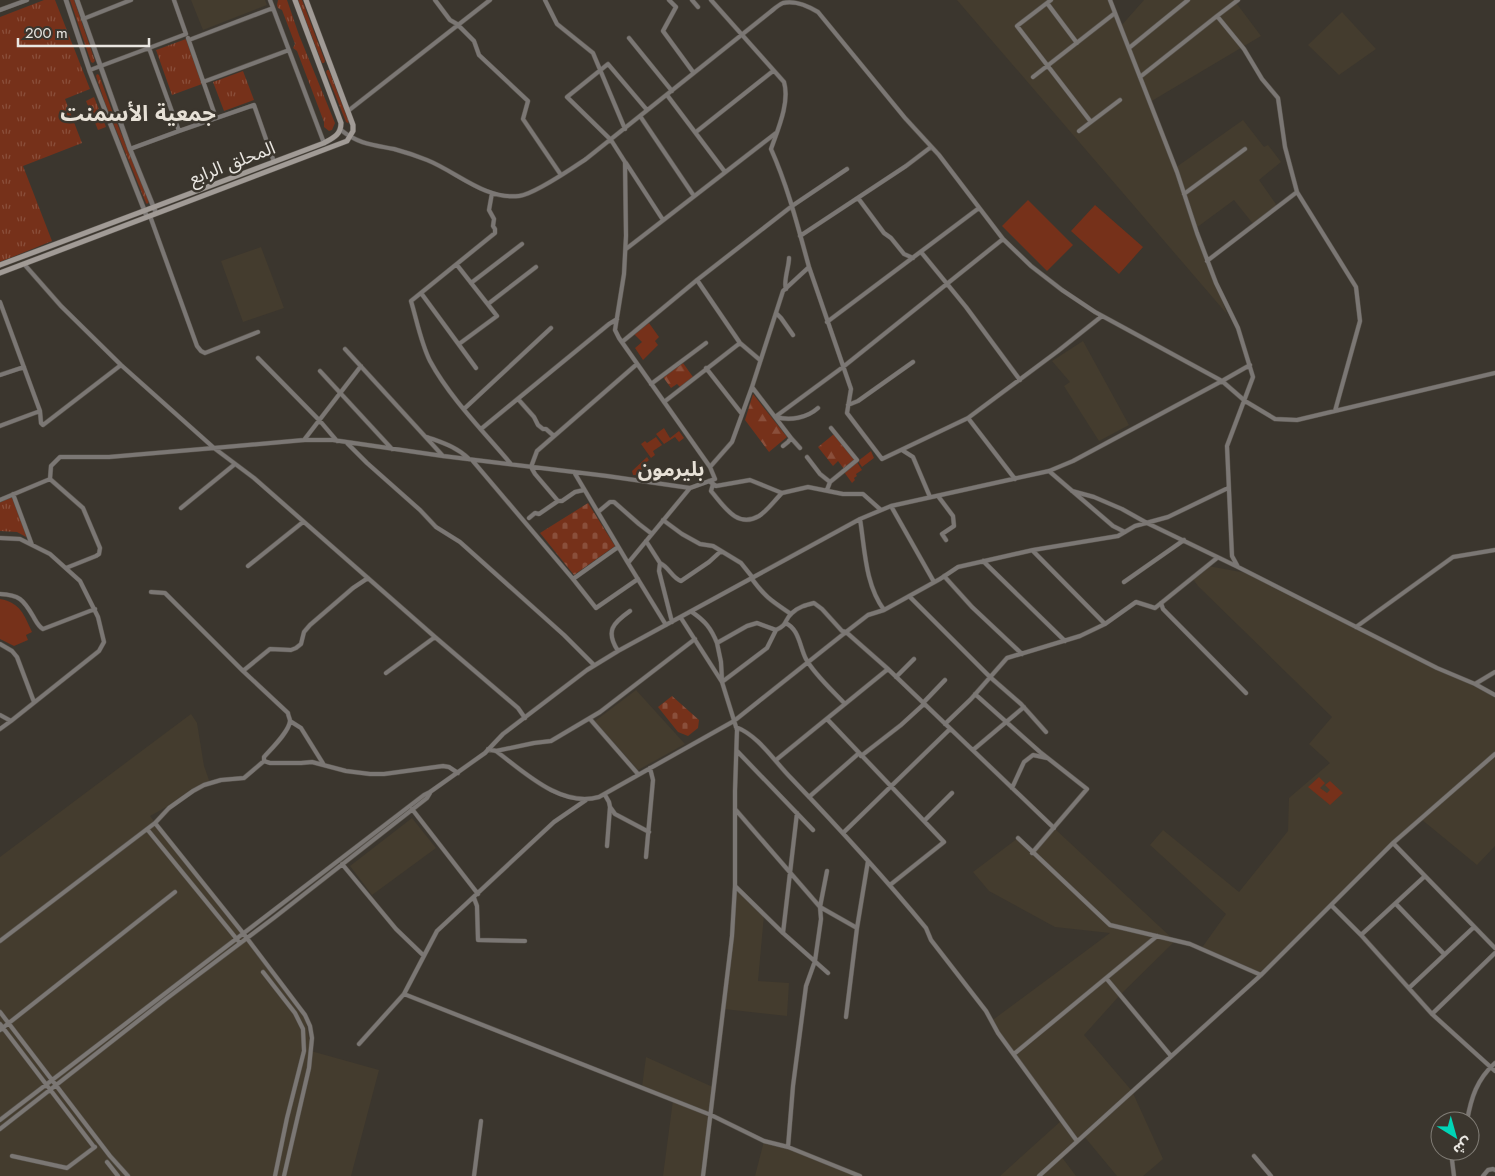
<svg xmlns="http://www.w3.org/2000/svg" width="1495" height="1176" font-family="Jost,'Noto Sans Arabic',sans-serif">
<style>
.built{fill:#443c2e}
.grass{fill:url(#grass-tufts)}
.forest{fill:url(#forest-firs)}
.cemetery{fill:url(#cemetery-stones)}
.garden{fill:#76311a}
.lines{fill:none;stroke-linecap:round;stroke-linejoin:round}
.minor-casing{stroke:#57524b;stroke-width:5}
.tertiary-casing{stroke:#57524b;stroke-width:5.5}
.secondary-casing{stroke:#57524b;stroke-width:6}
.minor{stroke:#7b7774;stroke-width:4}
.tertiary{stroke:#7b7774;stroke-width:4.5}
.secondary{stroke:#a19b96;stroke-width:5}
.labels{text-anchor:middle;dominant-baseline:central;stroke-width:5;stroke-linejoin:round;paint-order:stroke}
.street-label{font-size:18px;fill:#eae7e2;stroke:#3b362e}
.quarter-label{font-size:20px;font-weight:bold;fill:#e7e1d7;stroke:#3b362e}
.district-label{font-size:22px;font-weight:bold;fill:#e7e1d7;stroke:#3b362e}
</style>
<defs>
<pattern id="grass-tufts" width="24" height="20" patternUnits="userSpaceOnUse" patternTransform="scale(1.25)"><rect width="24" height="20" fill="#76311a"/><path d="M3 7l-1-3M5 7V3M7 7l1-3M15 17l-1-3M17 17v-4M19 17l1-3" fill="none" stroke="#8a4f3b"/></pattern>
<pattern id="forest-firs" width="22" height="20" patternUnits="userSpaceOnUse" patternTransform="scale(1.25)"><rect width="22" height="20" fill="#76311a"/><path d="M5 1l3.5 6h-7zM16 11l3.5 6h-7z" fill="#8a4f3b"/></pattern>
<pattern id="cemetery-stones" width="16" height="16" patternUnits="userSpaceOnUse" patternTransform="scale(1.25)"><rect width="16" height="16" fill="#76311a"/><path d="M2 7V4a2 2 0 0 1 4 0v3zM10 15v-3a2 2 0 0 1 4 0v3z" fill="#8a4f3b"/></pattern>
</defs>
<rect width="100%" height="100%" fill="#3b362e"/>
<path class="built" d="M191,0H265L267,5L203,30Z
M957,0H1109L1120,27L1144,0H1234L1261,36L1150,102L1175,168L1243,120L1264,147L1268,145L1281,162L1259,180L1278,207L1254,225L1234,200L1196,228L1227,314Z
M1342,12L1376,49L1339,75L1308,45Z
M261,247L284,308L243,322L221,261Z
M1083,341L1129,425L1099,441L1064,386L1070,382L1052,361Z
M1208,566L1252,574L1495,697V846L1477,865L1421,819L1393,843L1261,975L1201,949L1226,914L1150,845L1163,830L1239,892L1288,831L1289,798L1330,763L1309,744L1332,717L1198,586L1193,579Z
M636,690L685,744L638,770L595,721Z
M191,714L197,723L204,766L210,783L150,816L305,1015L311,1051L379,1070L351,1176H0V857Z
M412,818L436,848L372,895L350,866Z
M1054,828L1175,941L1120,995L1084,1035L1132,1091L1163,1159L1143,1176H1117L1083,1135L1061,1156L1076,1176H1000L1062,1120L990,1022L1110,933L1055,927L989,891L973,872L1018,838L1032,853Z
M735,886L764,915L758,981L789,983L787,1016L724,1009Z
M646,1057L715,1088L703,1176H663L673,1100L642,1087Z
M764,1141L788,1147L860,1176H755Z"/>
<path class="grass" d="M44,0H55L90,89L65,99L82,143L23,166L52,241L0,262V17Z
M70,0H74L95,61L93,63L91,62Z
M278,0H287L299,35L335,123L332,130L329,131L324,127V122L297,51L293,48L295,44L282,10L278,8L277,5Z
M298,0H302L325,61L324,63H322Z
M186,39L202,84L172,95L156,50Z
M327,70H329L349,122L348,123L346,122L326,72Z
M243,71L254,100L224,111L213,82Z
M97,74L99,75L114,116L149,202L147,204L146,203L105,103L96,76Z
M94,97L106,127L98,130L86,101Z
M9,496L12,498L28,538L17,532L0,531V499Z"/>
<path class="forest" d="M683,363L693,377L680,387L677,384L671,388L663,377Z
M753,394L787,437L769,452L745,420Z
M834,434L855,460L844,469L838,461L833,466L818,447Z"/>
<path class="cemetery" d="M588,503L615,546L574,575L540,533Z
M672,696L699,720L698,728L688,736L678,732L658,707Z"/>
<path class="garden" d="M1028,200L1073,245L1047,271L1002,226Z
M1095,205L1143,247L1119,274L1071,231Z
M649,323L659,337L655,341L658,345L643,360L635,348L642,342L634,334Z
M664,428L670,438L679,431L684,438L679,442L675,437L664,444L656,434Z
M656,437L662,445L653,451L655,455L651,458L641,444L645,441L647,443Z
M871,451L874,458L862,467L858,461Z
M647,457L649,460L641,467L643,473L642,475H633L632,471Z
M857,462L862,470L856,474L857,476L854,478L855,480L852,483L844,472Z
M0,599C21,603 24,615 32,632L26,635L28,640L14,646L0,639Z
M1319,777L1325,783L1320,788L1327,793L1330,790L1325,785L1330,781L1343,793L1330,805L1308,787Z"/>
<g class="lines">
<g class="minor-casing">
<path id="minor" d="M270,0L324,143
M435,0L450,20L457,24L474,41L479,55L528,101L523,119L561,175
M545,0L557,24L593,53L625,129
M669,0L676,7L663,31L693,72
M692,0L698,7
M1051,0L1047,3L1077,43
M1110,0L1177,172L1197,233L1216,283L1238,328L1253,377L1227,446L1232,556L1238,567L1437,668L1475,684L1495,695
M1047,3L1017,26L1091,122
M0,10L27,0
M1217,16L1238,0
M83,19L131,0
M188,38L216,118
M629,38L672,91
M189,40L273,8
M1129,48L1188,0
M90,70L149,48
M1033,77L1115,13
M1140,77L1217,16L1244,49L1262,79L1278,98L1285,147L1297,192L1356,287L1360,321L1335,411
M203,82L289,50
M667,95L725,172
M647,110L608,64L567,97L611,140L625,162L626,236L624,274L615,330L619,338L710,467L715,479L690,488L628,563L666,625
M348,111L490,0
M640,116L694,196
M341,130C358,144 374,145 394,149C405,152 417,156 427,160C457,172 485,200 519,196C535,194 571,169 586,159L769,13C773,10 778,5 783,3C795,0 808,6 818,12L905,118L939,155L1003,239L1031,266L1062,290L1095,312L1222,381L1250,365
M179,131L254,105L274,162
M1079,131L1120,100
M696,132L773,71
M130,149L179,131L149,48L186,34L174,0
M626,163L663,220
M492,193L489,210L494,219L493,226L495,229V233L411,301C417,321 421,343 430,361C450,398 484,432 511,464
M1184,194L1245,149
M858,198L884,233L891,238L904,254L913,258
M150,216L197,346L201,351L205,353L258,332
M800,236L906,166L931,147
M626,249L776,133
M921,252L966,307L1020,380
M1207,261L1297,192
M24,264L61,306L121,365L214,448L304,440H333L443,456L607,476L690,488
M457,265L497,316L459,344
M809,267L851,389L847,413L882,459L968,418L1058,351L1102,316
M697,280L740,343L760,360
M471,283L522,244
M786,289C783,282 789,267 789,258
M421,293L476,368
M0,302L40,411L0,426
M488,304L536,267
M776,313L781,318L793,335
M827,322L979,208
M622,342L697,280L792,206L847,169
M345,349L443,456
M258,358L320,421L337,441
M706,368L742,414
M320,371L392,449
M0,375L24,367
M651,384L706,343
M752,387L791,438L788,442L783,446
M518,399L534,417L538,425L543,429H546L554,436
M664,402L740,343
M848,405L858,401L913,362
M464,409L551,328
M40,411L41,423L43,425L121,365
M775,417L843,367L1003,239
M776,417C790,421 807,418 818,408
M968,418L1015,479
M481,429L609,324L617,319
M427,437C443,443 457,447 469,459
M791,438L800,448
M304,440L361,366
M347,443L367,463L420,510L436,527L460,542L564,635L594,665
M902,450L913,457L930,497
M807,457L820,474L830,482
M472,460L573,579L596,608L638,579
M710,467L732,442L752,387L783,291L809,267C798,227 788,187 771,149C778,129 790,102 784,82L711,0
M1049,471L1113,526L1125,532
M574,472L628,563
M709,481L716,486L750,480L782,493L808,487L843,494H863L881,510
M713,484L711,491C724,506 737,529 759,516C768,510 774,501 782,493
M584,490L575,492L562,501H558L535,474L531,467L537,451L637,364
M827,490L830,482L857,460L831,428
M1072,491L1094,497L1122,509L1147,523L1238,567
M13,494L32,545
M938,496L953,516L954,526L942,534L946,540
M0,500L50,479
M891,506L934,582
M181,508L235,464
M598,512L610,502H614L639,524L652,534
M529,518L535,513L539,514L558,501
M860,519C865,550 865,584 884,610L940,579L958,567L1033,550L1118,536L1135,526L1168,517L1228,488
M663,520L682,534L700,544L713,546L741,563L753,578
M0,538L20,539L50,554L80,581L98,617L104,642L99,651L11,721
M646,541L660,563L659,571L672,622
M1033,551L1105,624
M983,561L1065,641
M660,563C669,567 672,578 681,581L709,562L721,551
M248,566L303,522
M66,568L96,556L99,554L100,548L83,508L50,479L51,466L60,457H109L214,448L254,478L435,637L518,708L525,718
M944,576L972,607L1022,654
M573,579L618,547
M752,579C766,598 772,601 791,614
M1124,582L1184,540
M151,592L165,593L243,671L288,713C288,716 290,718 290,721C289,732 271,749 264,757V761
M0,594C19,595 23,599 33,616C36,621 38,626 43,629L95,609
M909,596L990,677L1021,704L1046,732
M1161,603L1163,609L1246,693
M692,612C705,621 711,628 717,643
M681,618L722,682L737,730L735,791V886L732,936L703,1176
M785,623C799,628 800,648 806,659C814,674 833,691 845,704
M1356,627L1453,557L1495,550
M0,644L12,651L17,657L34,702
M618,651C605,631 613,623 630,611
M243,671L270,649L291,650L296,648L301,644L304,632L310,625L353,588L368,578
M386,673L435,637
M896,677L914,659
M722,680L721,662L717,643L747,626L757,623L776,630
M722,682L767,648L776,630C789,624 783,621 792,613C798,607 806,605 814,603L822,609L842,631L846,632L888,669L1054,828
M1475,684L1495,672
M975,694L1040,752L1087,789L1032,853
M923,703L945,680
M0,715L11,721L0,729
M590,719L638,774
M827,719L944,842L890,885
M290,721L301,728L324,765
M945,724L971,699L1007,658L1080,636L1105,624L1136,602L1155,608L1217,558
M736,727C759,736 774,761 791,778C838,827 883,876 926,928L931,940L986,1011L998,1033L1077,1141
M488,749L496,751L534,743L551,741L600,712L695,639
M973,750L1024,707
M496,751C524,772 561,808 599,797L734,721L846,632L868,615L884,610
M737,751L813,830
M861,756L901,725L924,704
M776,760L888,669
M1012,788L1024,762L1033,755L1047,758
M605,795L609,802L610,807L607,846
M809,797L858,754
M610,807L615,814L649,832
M412,809L478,894
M735,809L820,907L857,928
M924,821L952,793
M155,823L243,933L305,1015L310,1026L312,1038L309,1068L284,1176
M147,829L240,943
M843,833L950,729
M1018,838L1110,925L1190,944L1261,975
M1393,843L1495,948
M646,857L653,780L650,768
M342,864L396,929L424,956
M735,886L783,933L828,973
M474,898L477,906L478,940L525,941
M1396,904L1444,954
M1331,905L1361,935L1432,1014L1495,1071
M783,933L797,813
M1361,935L1425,876
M0,941L155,823L169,808L193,791L204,785L221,780L244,778L264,761L270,763H301L312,762L346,771L370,774H384L443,766L449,767L458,773
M263,972L295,1013L303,1029L304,1051L287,1118L275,1176
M1106,978L1171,1056
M1409,988L1474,927
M404,994L711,1115L764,1141L788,1147L860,1176
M0,1012L110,1156L128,1176
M1432,1014L1495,953
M846,1017L857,928L868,861
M0,1024L94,1147
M0,1030L175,892
M359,1044L404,994L437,931L554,822L586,800
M1014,1054L1157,936
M0,1120L424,795L430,792L485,753L503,734L587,670L618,651L860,519L891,506L1049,471L1073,461L1222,381L1245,401L1275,419L1297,420L1495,373
M1467,1121C1471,1098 1477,1079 1495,1063
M0,1129L166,999L275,917L427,798L430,793
M788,1147L793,1086L806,986L815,961L821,919L820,907L827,871
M12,1156L67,1168L95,1147
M1254,1156L1271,1176
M107,1162L118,1176
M474,1176L481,1121
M1039,1176L1261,975L1393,843L1495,754
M1454,1176L1452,1160L1460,1151
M1483,1176L1488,1170L1493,1169L1495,1170"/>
</g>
<g class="tertiary-casing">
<path id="tertiary" d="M66,0L90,72L147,217
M77,0L130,149L156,213"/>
</g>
<g class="secondary-casing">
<path id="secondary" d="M0,265L324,143C333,138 341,135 341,123L295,0
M0,273L347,141L353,131V125L306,0"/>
</g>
<use href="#minor" class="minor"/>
<use href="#tertiary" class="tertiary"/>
<use href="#secondary" class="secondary"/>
</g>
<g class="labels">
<g class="street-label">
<text transform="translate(232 163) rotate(-21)">المحلق الرابع</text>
</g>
<g class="quarter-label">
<text x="671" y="469">بليرمون</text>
</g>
<g class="district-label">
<text x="138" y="113">جمعية الأسمنت</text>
</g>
</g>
<g transform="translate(1455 1136) rotate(143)"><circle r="24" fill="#3b362e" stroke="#817d76"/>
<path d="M0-4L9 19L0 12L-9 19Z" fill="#00d5b7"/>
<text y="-8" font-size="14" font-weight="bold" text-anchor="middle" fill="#eae7e2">ش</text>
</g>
<path d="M18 38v8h131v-8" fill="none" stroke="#eae7e2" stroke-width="2.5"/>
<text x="25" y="38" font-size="15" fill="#eae7e2" stroke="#3b362e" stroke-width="4" paint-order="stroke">200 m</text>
</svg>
